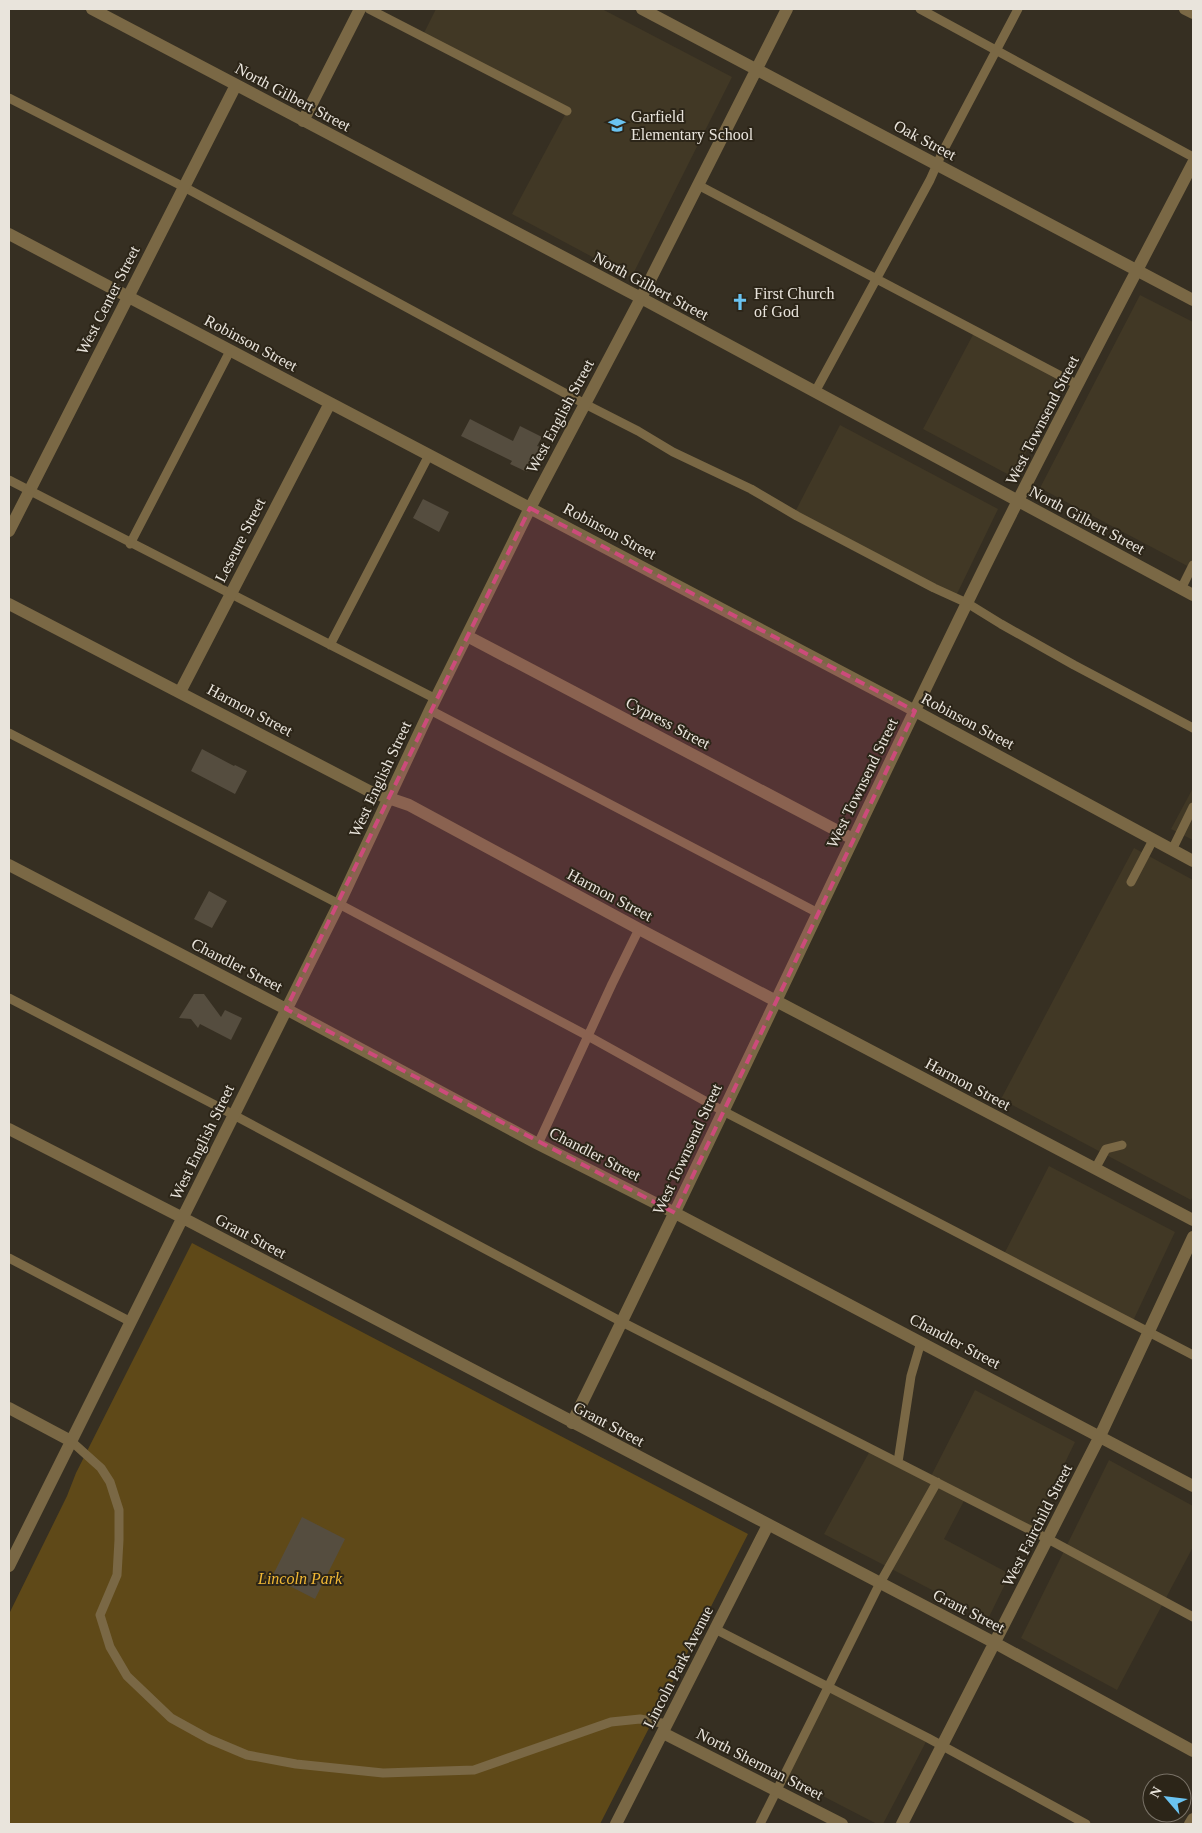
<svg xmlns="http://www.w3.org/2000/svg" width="1202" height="1833" font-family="'Times New Roman',serif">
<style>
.built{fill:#413825}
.green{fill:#5f4918}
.building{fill:#554d3f}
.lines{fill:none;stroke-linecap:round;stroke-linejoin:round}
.service{stroke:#7a6845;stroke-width:9}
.minor{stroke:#7a6845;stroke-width:12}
.marked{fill:#cc4b7b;fill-opacity:0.2;stroke:#cc4b7b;stroke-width:4;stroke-dasharray:10 6;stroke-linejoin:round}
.labels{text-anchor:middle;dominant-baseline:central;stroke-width:4;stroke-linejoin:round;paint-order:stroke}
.street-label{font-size:16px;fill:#e9e4dc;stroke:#2c2518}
.poi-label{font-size:16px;fill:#e9e4dc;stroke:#2c2518;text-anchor:start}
.park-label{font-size:16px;font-style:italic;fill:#f1b835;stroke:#2c2518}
</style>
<rect width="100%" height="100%" fill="#362f22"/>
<path class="built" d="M436,9H602L732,77L632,276H628L512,214L567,111L422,37Z
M1140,295L1193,322V569L1040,488Z
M975,331L1065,378L1013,477L923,429Z
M840,425L998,509L955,598L794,514Z
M1193,788V840L1171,829Z
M1134,848L1193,880V1196L1191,1200L1001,1099Z
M1049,1166L1175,1232L1132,1323L1003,1256Z
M975,1390L1075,1442L1032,1531L966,1497L944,1539L1010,1574L988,1619L824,1534L871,1449L930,1478Z
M1109,1460L1193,1506V1547L1117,1690L1021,1638Z
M829,1688L928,1738L883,1824H877L784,1776Z"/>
<path class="green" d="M192,1243L748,1534L600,1824H9V1614L67,1496L76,1473Z"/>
<path class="building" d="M470,419L513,441L520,426L542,437L537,446L540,447L527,472L510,464L512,461L461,436Z
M423,499L449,512L439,532L413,518Z
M202,749L234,766L235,765L247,771L235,794L191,771Z
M209,891L227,901L212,928L194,919Z
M194,994H204L221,1017L225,1010L242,1018L231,1040L200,1024L198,1028L191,1019L179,1018Z
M302,1517L345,1539L315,1599L272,1577Z"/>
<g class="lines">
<path class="service" d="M369,9L567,111
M920,9L1193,157
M9,98L184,187L585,404L638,431L673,452L751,489L797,516L934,588L967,603L1001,624L1074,665L1193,728
M698,185L1078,385
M815,392L930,180L942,153L1018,9
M9,480L436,699
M130,544L230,351
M1181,589L1193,565
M330,645L429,455
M430,710L818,913
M9,733L339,904L588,1036L723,1111L1193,1355
M1172,850L1193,807
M1131,882L1153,840
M9,998L215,1105L622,1322L1048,1539L1193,1617
M538,1144L612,984L639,929
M1095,1169L1106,1149L1122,1145
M9,1258L131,1322
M71,1441L101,1468L110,1482L119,1510V1540L117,1575L100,1615L110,1647L127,1676L171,1718L209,1739L247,1755L296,1764L383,1773L474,1770L611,1722L640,1719L667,1724
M898,1462L911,1376L921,1342
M715,1629L928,1738L1086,1824
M760,1824L880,1583L937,1482"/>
<path class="minor" d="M92,9L641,298L1193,595
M642,9L1193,300
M1185,9L1193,13
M303,121L360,9
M9,234L904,705L1193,861
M9,531L236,85
M9,604L371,792L409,805L639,929L1193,1220
M467,636L853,839
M180,692L330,403
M9,865L286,1009L538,1144L675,1213L1193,1486
M9,1129L183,1218L995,1643L1193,1751
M9,1408L71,1441
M572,1423C707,1151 834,875 967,603C1039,455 1117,309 1193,163
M9,1566L339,904L430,710L530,508L641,298L787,9
M663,1733L842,1824
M616,1824L768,1525
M902,1824L1100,1436L1193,1237
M1190,1824L1193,1819"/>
</g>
<path class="marked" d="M530,508L915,711L675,1213L286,1009Z"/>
<defs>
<g id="school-bare" transform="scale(1.35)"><path d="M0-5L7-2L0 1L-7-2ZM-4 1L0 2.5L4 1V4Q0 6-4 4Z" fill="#6ac3f1" stroke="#2c2518" stroke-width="2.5" paint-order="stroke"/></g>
<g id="church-bare" transform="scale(1.35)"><path d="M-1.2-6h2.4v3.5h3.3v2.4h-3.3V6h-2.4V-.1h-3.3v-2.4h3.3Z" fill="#6ac3f1" stroke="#2c2518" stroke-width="2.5" paint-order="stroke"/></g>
</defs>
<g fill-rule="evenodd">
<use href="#school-bare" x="617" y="125"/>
<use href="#church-bare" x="740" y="302"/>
</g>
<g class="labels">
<g class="street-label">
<text transform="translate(293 97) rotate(28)">North Gilbert Street</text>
<text transform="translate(925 140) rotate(28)">Oak Street</text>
<text transform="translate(651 286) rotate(28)">North Gilbert Street</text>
<text transform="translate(108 300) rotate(-63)">West Center Street</text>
<text transform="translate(251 343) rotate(28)">Robinson Street</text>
<text transform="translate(560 416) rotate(-62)">West English Street</text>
<text transform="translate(1042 420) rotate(-63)">West Townsend Street</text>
<text transform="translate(1087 520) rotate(28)">North Gilbert Street</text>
<text transform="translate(610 531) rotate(28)">Robinson Street</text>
<text transform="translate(240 540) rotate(-63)">Leseure Street</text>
<text transform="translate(250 710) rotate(28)">Harmon Street</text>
<text transform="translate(968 721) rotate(28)">Robinson Street</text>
<text transform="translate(668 723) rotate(28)">Cypress Street</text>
<text transform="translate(380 779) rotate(-65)">West English Street</text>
<text transform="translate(862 783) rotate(-64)">West Townsend Street</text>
<text transform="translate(610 895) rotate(28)">Harmon Street</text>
<text transform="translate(237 965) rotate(27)">Chandler Street</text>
<text transform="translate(968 1084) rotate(28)">Harmon Street</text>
<text transform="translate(202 1142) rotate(-64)">West English Street</text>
<text transform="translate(687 1149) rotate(-65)">West Townsend Street</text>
<text transform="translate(595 1154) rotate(27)">Chandler Street</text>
<text transform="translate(251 1236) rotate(28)">Grant Street</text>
<text transform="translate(955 1341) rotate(28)">Chandler Street</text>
<text transform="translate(609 1424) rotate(28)">Grant Street</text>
<text transform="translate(1037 1525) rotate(-63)">West Fairchild Street</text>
<text transform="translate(969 1611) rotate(27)">Grant Street</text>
<text transform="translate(678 1667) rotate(-63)">Lincoln Park Avenue</text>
<text transform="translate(760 1764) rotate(27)">North Sherman Street</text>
</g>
<g class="poi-label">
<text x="631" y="116">Garfield<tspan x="631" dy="18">Elementary School</tspan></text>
<text x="754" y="293">First Church<tspan x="754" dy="18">of God</tspan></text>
</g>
<g class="park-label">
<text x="300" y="1578">Lincoln Park</text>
</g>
</g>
<rect width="1202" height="1833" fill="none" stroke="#e9e4dc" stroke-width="20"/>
<g transform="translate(1167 1798) rotate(298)"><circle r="24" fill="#2c2518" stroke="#787166"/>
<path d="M0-4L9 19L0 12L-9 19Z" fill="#6ac3f1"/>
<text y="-8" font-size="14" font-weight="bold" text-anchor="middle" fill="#e9e4dc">N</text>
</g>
</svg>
